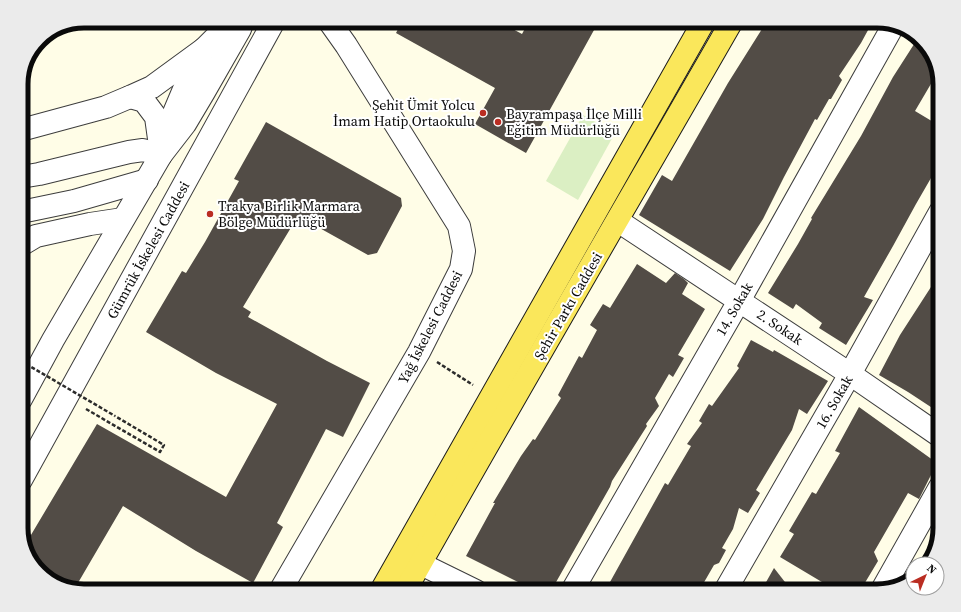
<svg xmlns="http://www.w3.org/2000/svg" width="961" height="612" viewBox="0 0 961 612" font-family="'Source Serif 4',serif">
<rect width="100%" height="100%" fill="#fffde7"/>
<!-- pitch -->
<polygon fill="#dbefc3" points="583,115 615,133 578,200 546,181"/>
<!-- building -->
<g fill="#524c46">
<polygon points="402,21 498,21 522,34 529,21 599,21 526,153 475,124 495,88 396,33"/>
<polygon points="767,21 873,21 861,43 839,76 842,80 831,99 829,99 817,120 815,119 784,177 763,219 730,271 639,215 662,175 672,181 728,83"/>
<polygon points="918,38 932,52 937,70 934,76 935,77 915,111 940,126 940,183 931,178 916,204 893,246 864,297 873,300 846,345 819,328 822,323 796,304 793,309 768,293 798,244 812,219 811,218 861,136 893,77"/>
<polygon points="266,122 401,198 402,206 377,253 368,255 298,216 243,307 251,312 248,317 327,361 370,383 343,437 326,429 277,523 283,527 253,583 196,551 123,506 75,588 49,581 29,560 25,545 97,424 226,497 277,404 216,373 146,332 182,271 186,273 205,242 239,181 234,179"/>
<polygon points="637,264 666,283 675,273 684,279 688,283 682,294 705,309 678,355 684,358 673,377 669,374 655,398 659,406 646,424 647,426 612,481 610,487 551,591 536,591 466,556 495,503 493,503 521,456 533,439 535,440 561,398 558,395 579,356 582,358 597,330 590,325 603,304 610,308"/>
<polygon points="940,273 940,413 908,392 879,375 900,335"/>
<polygon points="751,340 773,352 774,350 828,381 807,414 799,409 792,430 756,490 760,493 748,513 739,508 733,529 722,548 726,550 719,563 714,565 699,591 605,591 665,483 668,485 691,446 687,444 702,423 699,421 709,404 712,406 739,368 737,366"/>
<polygon points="859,407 937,463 919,499 908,493 874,552 878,561 860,591 837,591 780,557 794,534 789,531 812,492 816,494 840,453 835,451"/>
<polygon points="774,568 792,591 761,591"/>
</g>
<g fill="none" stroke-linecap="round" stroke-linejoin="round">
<defs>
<g id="minor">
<polyline points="130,97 144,101 156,117 160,146"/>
<polyline points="21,130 106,107 132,96 152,87 204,49"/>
<polyline points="165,138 171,120 190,75 204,49 232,21"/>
<polyline points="21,177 39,174 129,152 143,150 161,155"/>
<polyline points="21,212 74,201 147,180"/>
<polyline points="618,221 850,374 940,436"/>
<polyline points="21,245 36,236 90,224 123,219"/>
<polyline points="21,399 53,340 161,155 185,124 204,92 240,29 243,21"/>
<polyline points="21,480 274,21"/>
<polyline points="421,564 476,591"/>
<polyline points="882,590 940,487"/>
<polyline points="280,591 419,352 461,269 464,251 459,226 346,45 329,21"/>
<polyline points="572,591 739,301 893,26"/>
<polyline points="725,591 850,374 940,212"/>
</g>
<g id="major">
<polyline points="381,591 704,21"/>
<path d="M405 591C512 400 623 211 732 21"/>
</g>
</defs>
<!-- minor casing -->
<use href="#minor" stroke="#3d3d3d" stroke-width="24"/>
<!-- major casing -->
<use href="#major" stroke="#1b1b1b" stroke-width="24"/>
<!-- path -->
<g stroke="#2c2c2c" stroke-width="2.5" stroke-dasharray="4 2" stroke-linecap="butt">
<polyline points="437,362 473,385"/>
<polyline points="86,409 160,452 164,445 115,416"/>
</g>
<!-- minor -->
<use href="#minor" stroke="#fff" stroke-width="22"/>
<!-- major -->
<use href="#major" stroke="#fae75b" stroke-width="22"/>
<!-- path-bridge -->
<polyline stroke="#2c2c2c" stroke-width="2.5" stroke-dasharray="4 2" stroke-linecap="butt" points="21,361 115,416"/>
</g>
<!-- markers -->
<g fill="#ba2d22" stroke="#fff" stroke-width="1.5">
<circle cx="483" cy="113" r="4"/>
<circle cx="498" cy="122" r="4"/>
<circle cx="210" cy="214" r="4"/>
</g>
<g text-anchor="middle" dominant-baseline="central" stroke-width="4" stroke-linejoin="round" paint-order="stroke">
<!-- poi labels -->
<g font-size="14" fill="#0a0a0a" stroke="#fff" text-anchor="start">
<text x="475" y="105" text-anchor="end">Şehit Ümit Yolcu<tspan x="475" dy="16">İmam Hatip Ortaokulu</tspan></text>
<text x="506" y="114">Bayrampaşa İlçe Milli<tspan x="506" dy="16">Eğitim Müdürlüğü</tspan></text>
<text x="218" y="206">Trakya Birlik Marmara<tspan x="218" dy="16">Bölge Müdürlüğü</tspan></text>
</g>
<!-- street labels -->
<g font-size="14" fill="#0a0a0a" stroke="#fff">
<text transform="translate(148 250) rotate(-61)">Gümrük İskelesi Caddesi</text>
<text transform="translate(568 306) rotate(-60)">Şehir Parkı Caddesi</text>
<text transform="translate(734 309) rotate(-60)">14. Sokak</text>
<text transform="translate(430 327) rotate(-63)">Yağ İskelesi Caddesi</text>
<text transform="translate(780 327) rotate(34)">2. Sokak</text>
<text transform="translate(834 402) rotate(-60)">16. Sokak</text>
</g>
</g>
<!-- crop -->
<path d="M0 0H961V612H0ZM84 28H877A56 56 0 0 1 933 84V528A56 56 0 0 1 877 584H84A56 56 0 0 1 28 528V84A56 56 0 0 1 84 28Z" fill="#ebebeb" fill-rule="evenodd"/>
<path fill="none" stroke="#0a0a0a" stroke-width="5" d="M84 28H877A56 56 0 0 1 933 84V528A56 56 0 0 1 877 584H84A56 56 0 0 1 28 528V84A56 56 0 0 1 84 28Z"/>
<!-- north arrow -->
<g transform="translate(925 576) rotate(43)"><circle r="19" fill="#ffffff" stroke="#9d9d9d"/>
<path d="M0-3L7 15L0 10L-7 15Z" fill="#ba2d22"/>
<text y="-6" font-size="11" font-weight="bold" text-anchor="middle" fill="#0a0a0a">N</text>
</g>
</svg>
